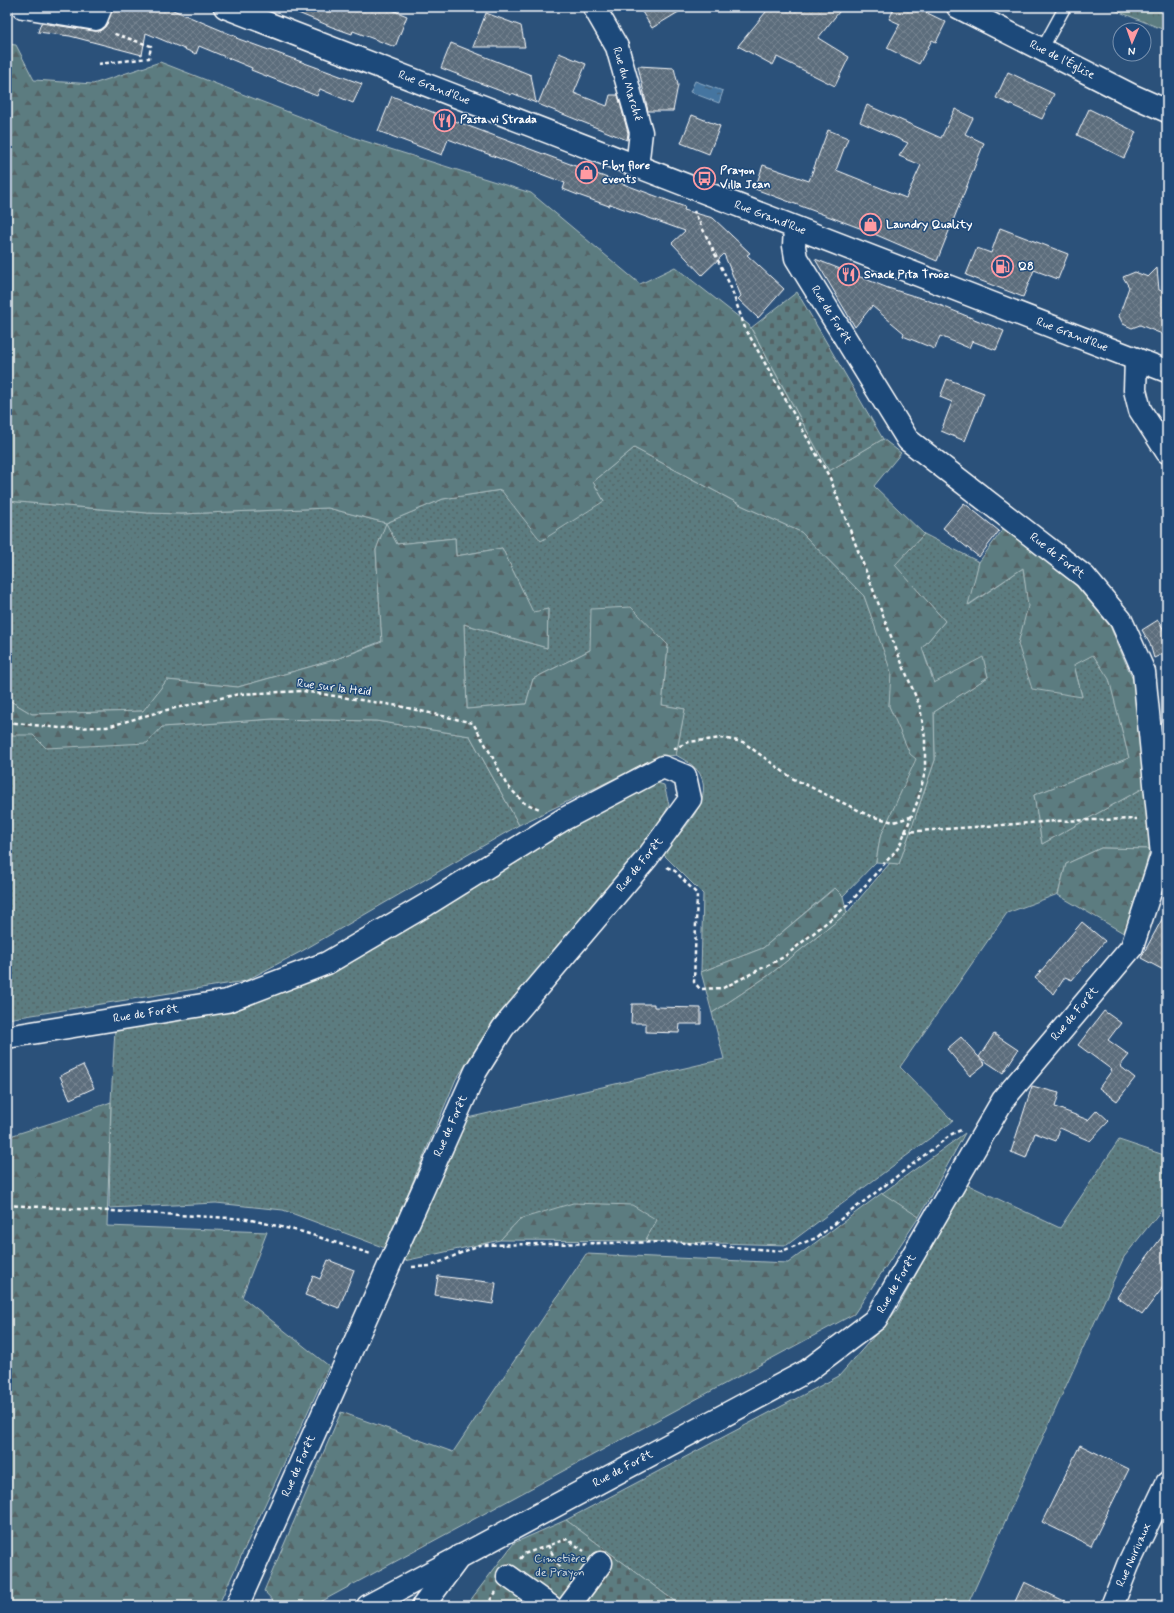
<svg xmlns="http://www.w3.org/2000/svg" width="1174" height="1613" viewBox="0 0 1174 1613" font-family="Mynerve,sans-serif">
<defs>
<pattern id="grass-dots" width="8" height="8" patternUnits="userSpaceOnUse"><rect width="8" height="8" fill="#5b7c80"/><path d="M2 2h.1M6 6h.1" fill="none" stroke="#546466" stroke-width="1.8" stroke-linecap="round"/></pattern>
<pattern id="forest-firs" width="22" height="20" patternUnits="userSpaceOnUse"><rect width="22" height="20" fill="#5b7c80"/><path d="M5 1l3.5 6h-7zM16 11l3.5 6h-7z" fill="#546466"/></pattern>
<pattern id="cemetery-stones" width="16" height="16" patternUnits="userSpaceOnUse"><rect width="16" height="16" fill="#5b7c80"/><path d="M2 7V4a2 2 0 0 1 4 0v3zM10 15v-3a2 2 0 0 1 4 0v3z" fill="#546466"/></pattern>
<pattern id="park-crowns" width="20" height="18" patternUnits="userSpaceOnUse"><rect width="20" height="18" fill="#5b7c80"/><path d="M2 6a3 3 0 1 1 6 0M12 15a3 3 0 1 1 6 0" fill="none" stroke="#546466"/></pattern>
<pattern id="water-ripples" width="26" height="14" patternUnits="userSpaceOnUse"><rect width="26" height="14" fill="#4475a0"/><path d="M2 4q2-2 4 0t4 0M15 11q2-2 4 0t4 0" fill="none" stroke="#485e72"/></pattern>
<pattern id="building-cross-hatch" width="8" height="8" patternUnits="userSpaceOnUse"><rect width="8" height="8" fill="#5b6d7c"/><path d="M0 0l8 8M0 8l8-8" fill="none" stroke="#748390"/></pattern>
</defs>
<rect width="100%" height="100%" fill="#2b517a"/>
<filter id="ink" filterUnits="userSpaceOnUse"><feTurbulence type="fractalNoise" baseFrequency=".025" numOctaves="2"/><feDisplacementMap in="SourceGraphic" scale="8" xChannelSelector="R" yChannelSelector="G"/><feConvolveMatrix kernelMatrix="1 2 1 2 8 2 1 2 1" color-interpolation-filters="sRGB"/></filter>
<g filter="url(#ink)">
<!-- grass -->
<g fill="url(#grass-dots)" stroke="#adbec0">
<path d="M634 448 743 506 801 532 864 596 892 673 889 706 917 759 880 838 876 862 843 896 834 888 763 948 701 972 703 894 663 854C678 833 715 803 700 774 695 765 684 760 676 755L685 709 662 705 668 645 590 650 533 679 526 704 467 709 464 624 547 648 548 609 533 613 502 548 456 556 455 538 397 544 386 524 376 550 382 641 334 660 238 687 167 680 144 711 32 714 7 699V501L148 513 181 514 328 508 386 523 443 499 501 490 604 501 593 482Z"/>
<polygon points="924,534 979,562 969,605 1023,568 1029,606 1018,644 1082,696 1074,665 1093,654 1109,678 1129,758 1034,795 1042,844 1147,786 1150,849 1101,848 1066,864 1058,894 1007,913 900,1067 953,1121 787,1245 645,1241 656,1220 520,1219 500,1240 404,1261 463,1119 724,1059 712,1013 769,975 847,913 890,863 899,864 935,760 934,712 988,677 983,658 935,683 922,648 945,621 894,565"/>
<polygon points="273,719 376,721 470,736 519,825 302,951 245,981 7,1019 7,735 162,727"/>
<polygon points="648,780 664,785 669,805 652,838 502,1013 456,1079 385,1248 283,1210 216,1203 109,1208 111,1102 115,1029 218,1014 319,974"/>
<polygon points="965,1133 919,1217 881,1194"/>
<polygon points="1119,1140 1167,1156 1167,1203 1124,1257 967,1606 681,1606 566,1520 839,1376 897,1310 964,1183 1060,1228"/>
</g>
<!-- forest -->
<g fill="url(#forest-firs)" stroke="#adbec0">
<path d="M7 44 16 45 34 80 93 84 160 62 355 138 531 193 640 284 675 267 749 325 829 471 883 439 901 453 874 486 924 534 895 565 945 621 922 648 934 683 983 657 988 677 934 712 935 760 899 864 876 862 880 838 916 759 910 754 889 706 891 672 864 596 801 532 743 506 634 448 593 482 604 501 541 541 501 490 443 499 386 523 397 544 455 538 456 556 502 548 533 612 548 609 547 648 464 624 467 709 526 704 533 679 590 650 591 609 631 607 668 645 662 705 685 709 676 755C657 757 642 763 626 773L519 825 470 736 376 721 273 719 162 727 147 743 46 748 33 735H7V699L32 714 143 711 167 680 238 687 334 660 382 642 376 550 386 523 328 508 181 514 148 513 7 501Z"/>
<polygon points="1006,525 1074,583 1110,626 1133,680 1147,786 1042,844 1034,795 1129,758 1109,679 1093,655 1074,665 1082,697 1032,689 1018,644 1028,606 1023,568 968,605 979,562"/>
<polygon points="1101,848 1150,849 1127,935 1058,895 1066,864"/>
<polygon points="835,888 843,896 847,913 769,975 712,1013 701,972 763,948"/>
<polygon points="111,1102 107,1226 267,1232 242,1297 329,1366 218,1606 7,1606 7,1137 70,1117"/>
<polygon points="882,1193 919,1217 854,1314 313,1606 278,1606 264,1591 341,1412 453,1452 586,1254 788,1263"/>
<polygon points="573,1203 632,1205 657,1220 645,1241 500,1240 520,1219"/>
</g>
<!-- cemetery -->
<g fill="url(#cemetery-stones)" stroke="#adbec0">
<polygon points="797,292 883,439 829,471 751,328"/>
<polygon points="566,1520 681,1606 466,1606 514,1543"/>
</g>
<!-- park -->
<polygon fill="url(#park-crowns)" stroke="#adbec0" points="1107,7 1167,7 1167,31"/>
<!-- water -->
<polygon fill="url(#water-ripples)" stroke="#8facc6" points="695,81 723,91 719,103 690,92"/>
<!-- building -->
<g fill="url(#building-cross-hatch)" stroke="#fff">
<polygon points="113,7 166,7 237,37 236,38 362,84 353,103 320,89 317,96 251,70 252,68 199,46 196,54 146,33 142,55 70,36 38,32 41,23 94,31 100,31 107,24"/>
<polygon points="286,7 385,7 407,16 395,47 353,31 352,34 332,27 286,8"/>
<polygon points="639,7 687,7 652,28"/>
<polygon points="770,7 843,7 818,38 849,57 835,86 777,57 773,65 738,46"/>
<polygon points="895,7 915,7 946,22 936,42 932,40 919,64 887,48 900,24 889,19"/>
<polygon points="486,13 521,26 525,47 473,47"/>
<polygon points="451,43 531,75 536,103 512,93 511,95 441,68"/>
<polygon points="559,53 586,64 574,93 607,106 610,95 618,95 628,133 627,140 538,104"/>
<polygon points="638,66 674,68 678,85 673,111 648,111"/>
<polygon points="1008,72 1054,94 1042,119 996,98"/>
<polygon points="392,96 455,121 685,207 684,210 713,218 750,253 747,255 784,289 758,318 738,299 741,296 724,254 702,275 672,243 685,231 610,204 609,206 578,195 563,189 565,183 448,139 442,155 378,131"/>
<polygon points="867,105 941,138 955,109 973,118 965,134 984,143 937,261 865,230 755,189 763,165 809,181 828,130 848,138 836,170 906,198 921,165 899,156 908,143 860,122"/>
<polygon points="1089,109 1136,132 1124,158 1077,135"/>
<polygon points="692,115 720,126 709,154 681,143"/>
<polygon points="1000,228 1068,254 1058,279 1034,270 1023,297 966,275 977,248 991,253"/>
<polygon points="815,259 888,288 927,300 1004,331 996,350 972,341 969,348 940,336 935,349 903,336 904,333 872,306 855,327"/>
<polygon points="1157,268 1159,290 1167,293 1167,336 1140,325 1132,328 1123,324 1119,316 1129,287 1123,277 1135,272 1148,277"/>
<polygon points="947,379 984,393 965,441 941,431 952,402 940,397"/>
<polygon points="964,503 999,531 979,557 943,528"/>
<polygon points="1158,620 1167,635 1167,652 1154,658 1150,644 1142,630"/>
<polygon points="1167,910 1167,972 1141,958"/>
<polygon points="1082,922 1105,941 1072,980 1065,977 1054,994 1035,978"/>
<polygon points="632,1004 654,1004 654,1007 701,1008 701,1024 680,1024 679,1033 646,1032 646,1023 631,1023"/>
<polygon points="1104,1011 1121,1023 1108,1040 1129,1055 1120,1066 1135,1078 1117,1101 1099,1088 1112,1070 1078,1045"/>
<polygon points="994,1034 1018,1050 1003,1073 979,1057"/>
<polygon points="961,1037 985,1064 970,1076 947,1049"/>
<polygon points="83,1065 94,1088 70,1099 60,1076"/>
<polygon points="1032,1086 1059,1093 1055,1107 1088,1120 1097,1110 1109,1121 1090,1141 1060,1128 1056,1141 1035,1133 1026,1158 1011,1152"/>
<polygon points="1167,1230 1167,1282 1142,1315 1117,1297"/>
<polygon points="328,1260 354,1270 339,1308 305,1295 313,1276 320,1279"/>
<polygon points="438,1276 496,1283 493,1304 435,1295"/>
<polygon points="1080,1445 1129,1469 1091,1546 1042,1522"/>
<polygon points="1024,1582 1075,1606 1013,1606"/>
</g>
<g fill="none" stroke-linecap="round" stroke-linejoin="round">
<defs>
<polyline id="lane" points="1042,49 1065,7"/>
<g id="street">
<polyline points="23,7 96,19 101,7"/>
<polyline points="594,7 617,47 641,132 637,167"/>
<polyline points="958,7 1131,95 1167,111"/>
<polyline points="1136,359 1135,390 1140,410 1167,452"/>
<polyline points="508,1576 550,1606"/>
<polyline points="423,1606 460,1556"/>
<polyline points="569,1606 601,1563"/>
</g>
<g id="secondary">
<polyline points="7,1037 227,1001 327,963 426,905 564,819 663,767 685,776 690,799 647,858 503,1028 476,1071 237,1606"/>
<polyline points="368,1606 807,1371 876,1319 1003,1100 1132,947 1162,855 1144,672 1121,620 1085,577 908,440 796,258 794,246 795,228"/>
<polyline points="1112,1606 1128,1565 1167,1483"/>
</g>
<polyline id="primary" points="225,7 1167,371"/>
</defs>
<!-- lane casing -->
<use href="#lane" stroke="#fff" stroke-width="14"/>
<!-- street casing -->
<use href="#street" stroke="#fff" stroke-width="25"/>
<!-- secondary casing -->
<use href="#secondary" stroke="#fff" stroke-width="25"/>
<!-- primary casing -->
<use href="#primary" stroke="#fff" stroke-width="25"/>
<!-- path -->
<g stroke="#fff" stroke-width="2.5" stroke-dasharray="4 3" stroke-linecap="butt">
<polyline points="98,64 149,58 151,46 112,33"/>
<polyline points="7,722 60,728 107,727 162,711 239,694 303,691 399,706 473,723 492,756 506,784 524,803 540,809"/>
<polyline points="673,749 689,742 722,738 743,742 792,778 870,816 894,822 910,817"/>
<polyline points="904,832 1056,821 1137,819"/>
<polyline points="667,867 675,871 697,894 694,982 700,989 723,988 784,957 848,905 899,847 918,800 925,772 925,738 920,707 894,644 830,478 745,328 730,285 694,211"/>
<polyline points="7,1205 247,1219 303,1232 371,1254"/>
<polyline points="412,1267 431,1266 479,1245 673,1242 782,1251 816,1238 952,1134 961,1130"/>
<polyline points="548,1545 564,1577"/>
<polyline points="520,1559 524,1554 567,1539 584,1551"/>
<polyline points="486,1606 496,1592"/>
</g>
<!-- lane -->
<use href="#lane" stroke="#1f4a7a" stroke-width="11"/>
<!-- street -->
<use href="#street" stroke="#1f4a7a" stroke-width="22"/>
<!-- secondary -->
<use href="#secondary" stroke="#1f4a7a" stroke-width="22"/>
<!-- primary -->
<use href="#primary" stroke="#1f4a7a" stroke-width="22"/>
</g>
</g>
<!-- icons -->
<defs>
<symbol id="restaurant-ring" viewBox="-11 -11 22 22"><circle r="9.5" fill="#1f4a7a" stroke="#ff9aa2" stroke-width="1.5"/><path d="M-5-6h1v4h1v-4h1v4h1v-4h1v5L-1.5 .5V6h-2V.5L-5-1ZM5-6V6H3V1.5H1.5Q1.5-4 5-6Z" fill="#ff9aa2"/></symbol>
<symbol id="shop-ring" viewBox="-11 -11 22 22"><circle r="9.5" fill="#1f4a7a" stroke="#ff9aa2" stroke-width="1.5"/><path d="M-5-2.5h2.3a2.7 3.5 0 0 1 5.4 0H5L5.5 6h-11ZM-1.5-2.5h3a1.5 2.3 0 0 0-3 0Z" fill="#ff9aa2"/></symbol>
<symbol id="bus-ring" viewBox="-11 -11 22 22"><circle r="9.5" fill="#1f4a7a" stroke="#ff9aa2" stroke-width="1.5"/><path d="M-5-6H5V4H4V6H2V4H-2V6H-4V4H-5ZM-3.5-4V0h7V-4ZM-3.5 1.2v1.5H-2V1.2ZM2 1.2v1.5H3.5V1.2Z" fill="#ff9aa2"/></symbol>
<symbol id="fuel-ring" viewBox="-11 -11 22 22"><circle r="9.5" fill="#1f4a7a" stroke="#ff9aa2" stroke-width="1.5"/><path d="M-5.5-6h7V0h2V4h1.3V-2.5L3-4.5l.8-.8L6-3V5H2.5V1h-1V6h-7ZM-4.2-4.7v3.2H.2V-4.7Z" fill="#ff9aa2"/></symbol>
</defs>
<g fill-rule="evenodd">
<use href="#restaurant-ring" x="432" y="108" width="25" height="25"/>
<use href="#shop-ring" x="574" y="160" width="25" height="25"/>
<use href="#bus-ring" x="692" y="166" width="25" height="25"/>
<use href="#shop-ring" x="858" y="212" width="25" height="25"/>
<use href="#fuel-ring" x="990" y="254" width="25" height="25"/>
<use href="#restaurant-ring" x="836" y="262" width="25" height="25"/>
</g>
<g text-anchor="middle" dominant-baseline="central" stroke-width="3" stroke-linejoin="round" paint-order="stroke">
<!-- street labels -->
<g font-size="12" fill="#fff" stroke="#1f4a7a">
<text transform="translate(1062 60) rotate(27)">Rue de l'Église</text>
<text transform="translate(627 84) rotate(73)">Rue du Marché</text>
<text transform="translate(434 88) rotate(21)">Rue Grand'Rue</text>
<text transform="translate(770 218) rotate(21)">Rue Grand'Rue</text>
<text transform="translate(831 315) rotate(58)">Rue de Forêt</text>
<text transform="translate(1072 335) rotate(21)">Rue Grand'Rue</text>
<text transform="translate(1057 556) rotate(38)">Rue de Forêt</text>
<text transform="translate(334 688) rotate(7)">Rue sur la Heid</text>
<text transform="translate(640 865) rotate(-51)">Rue de Forêt</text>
<text transform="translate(146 1014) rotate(-9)">Rue de Forêt</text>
<text transform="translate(1075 1014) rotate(-50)">Rue de Forêt</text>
<text transform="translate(451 1126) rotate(-66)">Rue de Forêt</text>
<text transform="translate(897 1284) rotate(-60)">Rue de Forêt</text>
<text transform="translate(299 1466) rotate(-66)">Rue de Forêt</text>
<text transform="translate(623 1469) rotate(-28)">Rue de Forêt</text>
<text transform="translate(1134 1555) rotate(-66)">Rue Noirivaux</text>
</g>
<!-- poi labels -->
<g font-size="12" font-weight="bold" fill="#fff" stroke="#1f4a7a" text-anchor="start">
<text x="460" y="120">Pasta vi Strada</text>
<text x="602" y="166">F by flore<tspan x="602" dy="14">events</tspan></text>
<text x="720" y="171">Prayon<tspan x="720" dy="14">Villa Jean</tspan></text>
<text x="886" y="225">Laundry Quality</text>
<text x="1018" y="267">Q8</text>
<text x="864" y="275">Snack Pita Trooz</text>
</g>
<!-- park labels -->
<g font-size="12" fill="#d6dedf" stroke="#1f4a7a">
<text x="560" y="1559">Cimetière<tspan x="560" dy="14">de Prayon</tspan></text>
</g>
</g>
<!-- margin -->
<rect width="1174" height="1613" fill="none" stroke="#1f4a7a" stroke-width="24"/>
<rect x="12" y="12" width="1150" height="1589" fill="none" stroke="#fff" stroke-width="1.5" filter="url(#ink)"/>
<!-- north arrow -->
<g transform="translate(1132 42) rotate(182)"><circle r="19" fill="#1f4a7a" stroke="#7992af"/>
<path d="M0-3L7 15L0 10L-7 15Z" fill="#ff9aa2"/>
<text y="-6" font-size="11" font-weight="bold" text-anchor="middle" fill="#ffffff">N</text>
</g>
</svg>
